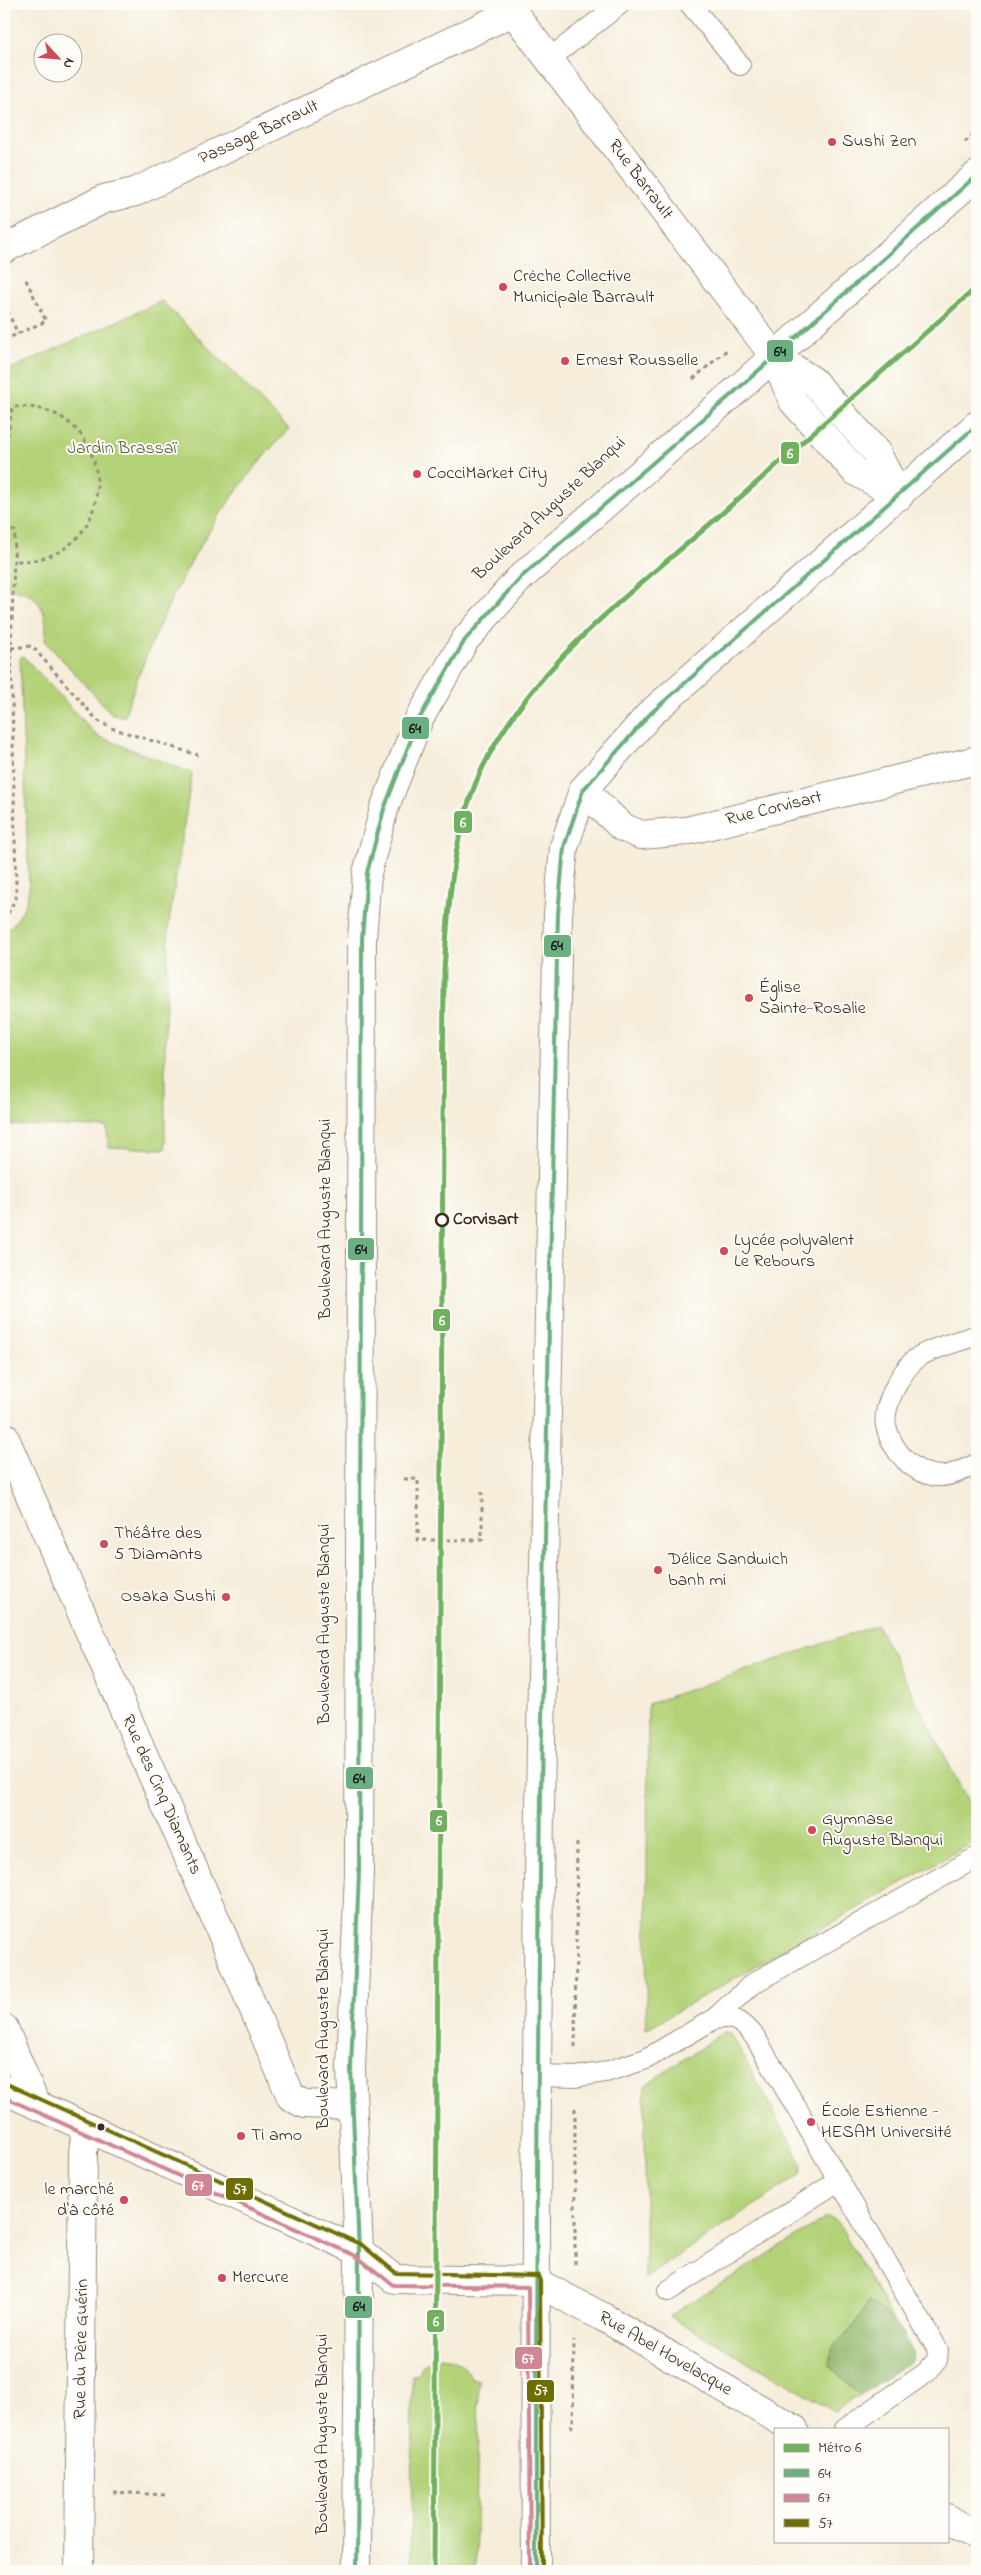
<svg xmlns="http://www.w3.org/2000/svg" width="981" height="2575" viewBox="0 0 981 2575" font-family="'Indie Flower',sans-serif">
<rect width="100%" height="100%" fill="#fdfcf7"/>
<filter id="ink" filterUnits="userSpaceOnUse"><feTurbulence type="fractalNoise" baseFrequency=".02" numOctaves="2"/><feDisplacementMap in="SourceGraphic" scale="10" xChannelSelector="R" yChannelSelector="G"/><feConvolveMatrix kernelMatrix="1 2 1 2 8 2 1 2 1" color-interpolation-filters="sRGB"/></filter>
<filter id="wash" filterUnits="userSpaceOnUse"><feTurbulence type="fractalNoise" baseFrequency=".0096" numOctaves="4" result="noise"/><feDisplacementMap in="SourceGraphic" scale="20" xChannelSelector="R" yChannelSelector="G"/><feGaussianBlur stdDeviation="1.12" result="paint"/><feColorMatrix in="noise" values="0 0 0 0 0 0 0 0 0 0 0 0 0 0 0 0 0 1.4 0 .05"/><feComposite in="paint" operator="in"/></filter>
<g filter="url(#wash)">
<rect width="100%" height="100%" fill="#f6edda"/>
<!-- green -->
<g fill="#b4d379" stroke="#787e4c">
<path d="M162 301 289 429C210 510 159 611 124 717L112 714 45 641C50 612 37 586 4 590V372Z"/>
<path d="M23 656 97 736 192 773 169 922 165 1027V1149L108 1147 107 1127 4 1125V933C19 920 26 908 29 888L20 658Z"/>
<polygon points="877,1625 977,1819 977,1840 646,2029 648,1704"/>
<polygon points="723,2033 731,2034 802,2164 800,2175 645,2278 645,2085"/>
<polygon points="828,2217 836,2220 893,2319 869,2301 852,2330 831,2348 829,2366 860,2395 834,2411 669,2316"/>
<path d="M437 2357C454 2357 465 2363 471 2379L479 2380 475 2571H411L412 2375H417L422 2366Z"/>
</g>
<!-- forest -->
<polygon fill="#8fb569" stroke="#657044" points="869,2301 893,2319 914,2354 912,2361 860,2395 829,2365 831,2348 852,2330"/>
</g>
<g filter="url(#ink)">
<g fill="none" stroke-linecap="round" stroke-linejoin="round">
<defs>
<g id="lane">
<polyline points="690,4 740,65"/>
<polyline points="549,59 620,4"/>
<path d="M977 1335C961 1341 934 1347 920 1356 903 1367 882 1405 886 1426 892 1451 914 1476 941 1476 952 1476 967 1468 977 1464"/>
<path d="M714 2019C734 2015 743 2022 755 2037L938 2350 937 2360 927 2372 845 2429"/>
<polyline points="537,2076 575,2077 606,2072 646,2059 714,2019 752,1984 977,1857"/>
<polyline points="668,2291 838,2181"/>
</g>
<g id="street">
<polyline points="507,4 774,356 793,401 855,471 899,496"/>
<polyline points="4,249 104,199 135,192 513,12"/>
<polyline points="774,356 813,381 876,452 899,496"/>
<polyline points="583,790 622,827 641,835 686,831 977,760"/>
<polyline points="4,1436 215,1918 291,2097 304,2104 352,2106"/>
<polyline points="4,2028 36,2105"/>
<polyline points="4,2090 359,2251 394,2279 534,2281 603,2317 794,2429"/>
<polyline points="947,2518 977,2536"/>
<polyline points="79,2571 83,2152 86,2128"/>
</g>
<g id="primary">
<polyline points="357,2571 359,2251 351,2068 359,1872 362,939 367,873 384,809 419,719 465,640 520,578 739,388 977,175"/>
<path d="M536 2571C533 2019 545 1467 558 914L564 847 583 790 650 714 977 425"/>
</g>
</defs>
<!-- lane casing -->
<use href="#lane" stroke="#988c7c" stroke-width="22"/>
<!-- street casing -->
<use href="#street" stroke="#988c7c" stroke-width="30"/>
<!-- primary casing -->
<use href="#primary" stroke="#988c7c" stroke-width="30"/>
<!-- path -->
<g stroke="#988c7c" stroke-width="3" stroke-dasharray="4 4" stroke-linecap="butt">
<polyline points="965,142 977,131"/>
<polyline points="4,304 18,334"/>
<polyline points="4,340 46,321 24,276"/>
<polyline points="693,379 728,349"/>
<path d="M4 441H7L12 407C122 398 128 565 14 561"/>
<polyline points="4,529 15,531 11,648 16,885 16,898 4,921"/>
<polyline points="11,648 32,646 97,720 111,728 198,755"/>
<polyline points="404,1479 418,1479 418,1540 482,1540 482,1492"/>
<polyline points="575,2047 577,1840"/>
<polyline points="575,2264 575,2108"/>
<polyline points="570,2428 573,2425 574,2340"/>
<polyline points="113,2492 166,2495"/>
</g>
<!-- lane -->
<use href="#lane" stroke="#fff" stroke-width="20"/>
<!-- street -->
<use href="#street" stroke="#fff" stroke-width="28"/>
<!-- primary -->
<use href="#primary" stroke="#fff" stroke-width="28"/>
<defs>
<g id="bus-1">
<polyline points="357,2571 359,2251 351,2068 359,1872 362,939 367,873 384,809 419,719 465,640 520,578 739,388 977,175"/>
<path d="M536 2571C535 2019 545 1466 558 914L564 847 583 790 650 714 977 425"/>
</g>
<polyline id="bus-2" points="4,2097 356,2256 393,2285 528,2287 530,2571"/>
<polyline id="bus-3" points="7,2084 362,2245 396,2273 538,2276 540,2281 542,2571"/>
</defs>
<!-- bus-1 casing -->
<use href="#bus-1" stroke="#fdfcf7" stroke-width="8"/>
<!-- bus-2 casing -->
<use href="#bus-2" stroke="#fdfcf7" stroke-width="8"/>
<!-- bus-3 casing -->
<use href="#bus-3" stroke="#fdfcf7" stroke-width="8"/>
<!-- bus-1 -->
<use href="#bus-1" stroke="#6caf83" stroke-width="4"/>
<!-- bus-2 -->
<use href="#bus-2" stroke="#d08795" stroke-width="4"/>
<!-- bus-3 -->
<use href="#bus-3" stroke="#6e6e00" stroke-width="4"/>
<defs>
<path id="metro-1" d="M434 2571 444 970C449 903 452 833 481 771 530 668 626 597 710 524 799 446 888 366 977 287"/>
</defs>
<!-- metro-1 casing -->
<use href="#metro-1" stroke="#fdfcf7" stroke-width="9"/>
<!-- metro-1 -->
<use href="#metro-1" stroke="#70b05e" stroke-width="5"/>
</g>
</g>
<!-- markers -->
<g fill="#d1495b" stroke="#fdfcf7" stroke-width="2">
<circle cx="832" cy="142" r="5"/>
<circle cx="503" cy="287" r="5"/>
<circle cx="565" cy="361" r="5"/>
<circle cx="417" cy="474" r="5"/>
<circle cx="749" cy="998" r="5"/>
<circle cx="724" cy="1251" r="5"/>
<circle cx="104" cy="1544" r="5"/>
<circle cx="658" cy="1570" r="5"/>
<circle cx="226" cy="1597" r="5"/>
<circle cx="812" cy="1830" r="5"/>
<circle cx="811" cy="2122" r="5"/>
<circle cx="241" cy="2136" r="5"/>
<circle cx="124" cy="2200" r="5"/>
<circle cx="222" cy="2278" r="5"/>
</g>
<circle fill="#fdfcf7" stroke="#3b2a1e" stroke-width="2.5" cx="442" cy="1220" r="6"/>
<circle fill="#3b2a1e" stroke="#fdfcf7" stroke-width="2" cx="101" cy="2127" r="4.5"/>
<g text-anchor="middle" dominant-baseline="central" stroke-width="4" stroke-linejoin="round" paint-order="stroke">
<!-- street labels -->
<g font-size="18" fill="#3b2a1e" stroke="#fdfcf7">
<text transform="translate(259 133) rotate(-25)">Passage Barrault</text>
<text transform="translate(640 180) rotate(53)">Rue Barrault</text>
<text transform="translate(550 509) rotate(-43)">Boulevard Auguste Blanqui</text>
<text transform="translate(774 809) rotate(-14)">Rue Corvisart</text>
<text transform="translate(326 1219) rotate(-90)">Boulevard Auguste Blanqui</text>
<text transform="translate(325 1624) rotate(-90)">Boulevard Auguste Blanqui</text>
<text transform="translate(161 1795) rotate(66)">Rue des Cinq Diamants</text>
<text transform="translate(324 2029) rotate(-90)">Boulevard Auguste Blanqui</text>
<text transform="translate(82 2349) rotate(-89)">Rue du Père Guérin</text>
<text transform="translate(665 2354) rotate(30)">Rue Abel Hovelacque</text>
<text transform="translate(323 2434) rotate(-90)">Boulevard Auguste Blanqui</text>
</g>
<!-- poi labels -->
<g font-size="18" fill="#3b2a1e" stroke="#fdfcf7" text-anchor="start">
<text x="842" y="142">Sushi Zen</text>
<text x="513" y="277">Crèche Collective<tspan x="513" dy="21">Municipale Barrault</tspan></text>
<text x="575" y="361">Ernest Rousselle</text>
<text x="427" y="474">CocciMarket City</text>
<text x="759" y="988">Église<tspan x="759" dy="21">Sainte-Rosalie</tspan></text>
<text x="734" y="1241">Lycée polyvalent<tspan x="734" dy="21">Le Rebours</tspan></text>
<text x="114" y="1534">Théâtre des<tspan x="114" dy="21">5 Diamants</tspan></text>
<text x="668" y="1560">Délice Sandwich<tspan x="668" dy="21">banh mi</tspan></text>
<text x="216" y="1597" text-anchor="end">Osaka Sushi</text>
<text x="822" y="1820">Gymnase<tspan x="822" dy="21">Auguste Blanqui</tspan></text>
<text x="821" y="2112">École Estienne -<tspan x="821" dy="21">HESAM Université</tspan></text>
<text x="251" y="2136">Ti amo</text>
<text x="114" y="2190" text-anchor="end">le marché<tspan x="114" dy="21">d'à côté</tspan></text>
<text x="232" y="2278">Mercure</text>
</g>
<!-- park labels -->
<g font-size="18" fill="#5f5d39" stroke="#fdfcf7">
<text x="122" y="449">Jardin Brassaï</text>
</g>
<!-- stop labels -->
<g font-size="18" font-weight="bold" fill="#3b2a1e" stroke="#fdfcf7" text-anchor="start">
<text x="453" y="1220">Corvisart</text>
</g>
</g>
<g stroke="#fdfcf7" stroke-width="2">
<rect x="766" y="339" width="28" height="24" rx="5" fill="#6caf83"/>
<rect x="780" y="441" width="20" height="24" rx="5" fill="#70b05e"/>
<rect x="401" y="716" width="29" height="24" rx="5" fill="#6caf83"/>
<rect x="453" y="810" width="20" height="24" rx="5" fill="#70b05e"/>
<rect x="543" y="934" width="29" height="24" rx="5" fill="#6caf83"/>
<rect x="347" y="1237" width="28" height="24" rx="5" fill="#6caf83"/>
<rect x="432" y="1308" width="19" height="24" rx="5" fill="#70b05e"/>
<rect x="345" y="1766" width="29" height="24" rx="5" fill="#6caf83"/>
<rect x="429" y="1809" width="19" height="24" rx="5" fill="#70b05e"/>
<rect x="184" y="2173" width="29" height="24" rx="5" fill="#d08795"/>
<rect x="225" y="2177" width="29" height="24" rx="5" fill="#6e6e00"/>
<rect x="344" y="2295" width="29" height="24" rx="5" fill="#6caf83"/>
<rect x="426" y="2309" width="19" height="24" rx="5" fill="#70b05e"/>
<rect x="514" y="2346" width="29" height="24" rx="5" fill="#d08795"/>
<rect x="526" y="2379" width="29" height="24" rx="5" fill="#6e6e00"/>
</g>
<g font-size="14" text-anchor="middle" font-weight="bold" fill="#fff">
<text x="790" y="458">6</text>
<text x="463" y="827">6</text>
<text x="442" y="1325">6</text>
<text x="439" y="1825">6</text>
<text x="198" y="2190">67</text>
<text x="240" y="2194">57</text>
<text x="436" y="2326">6</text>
<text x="528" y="2363">67</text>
<text x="541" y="2395">57</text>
</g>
<g font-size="14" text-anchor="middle" font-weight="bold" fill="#111">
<text x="780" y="356">64</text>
<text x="415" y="733">64</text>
<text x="557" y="950">64</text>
<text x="361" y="1254">64</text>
<text x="359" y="1783">64</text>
<text x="359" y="2311">64</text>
</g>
<!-- margin -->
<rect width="981" height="2575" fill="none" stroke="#fdfcf7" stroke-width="20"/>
<!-- legend -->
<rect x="774" y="2428" width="175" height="115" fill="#fdfcf7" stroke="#afa8a0"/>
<rect x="784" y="2444" width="25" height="8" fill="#70b05e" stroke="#afa8a0"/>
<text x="818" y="2452" font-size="15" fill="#3b2a1e">Métro 6</text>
<rect x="784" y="2469" width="25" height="8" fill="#6caf83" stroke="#afa8a0"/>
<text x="818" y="2478" font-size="15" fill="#3b2a1e">64</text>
<rect x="784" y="2494" width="25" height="8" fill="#d08795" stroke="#afa8a0"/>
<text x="818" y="2502" font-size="15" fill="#3b2a1e">67</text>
<rect x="784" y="2519" width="25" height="8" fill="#6e6e00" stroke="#afa8a0"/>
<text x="818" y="2528" font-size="15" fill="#3b2a1e">57</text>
<!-- north arrow -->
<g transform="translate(58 58) rotate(116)"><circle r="24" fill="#fdfcf7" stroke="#afa8a0"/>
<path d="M0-4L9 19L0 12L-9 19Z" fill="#d1495b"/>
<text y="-8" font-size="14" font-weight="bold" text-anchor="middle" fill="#3b2a1e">N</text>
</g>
</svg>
